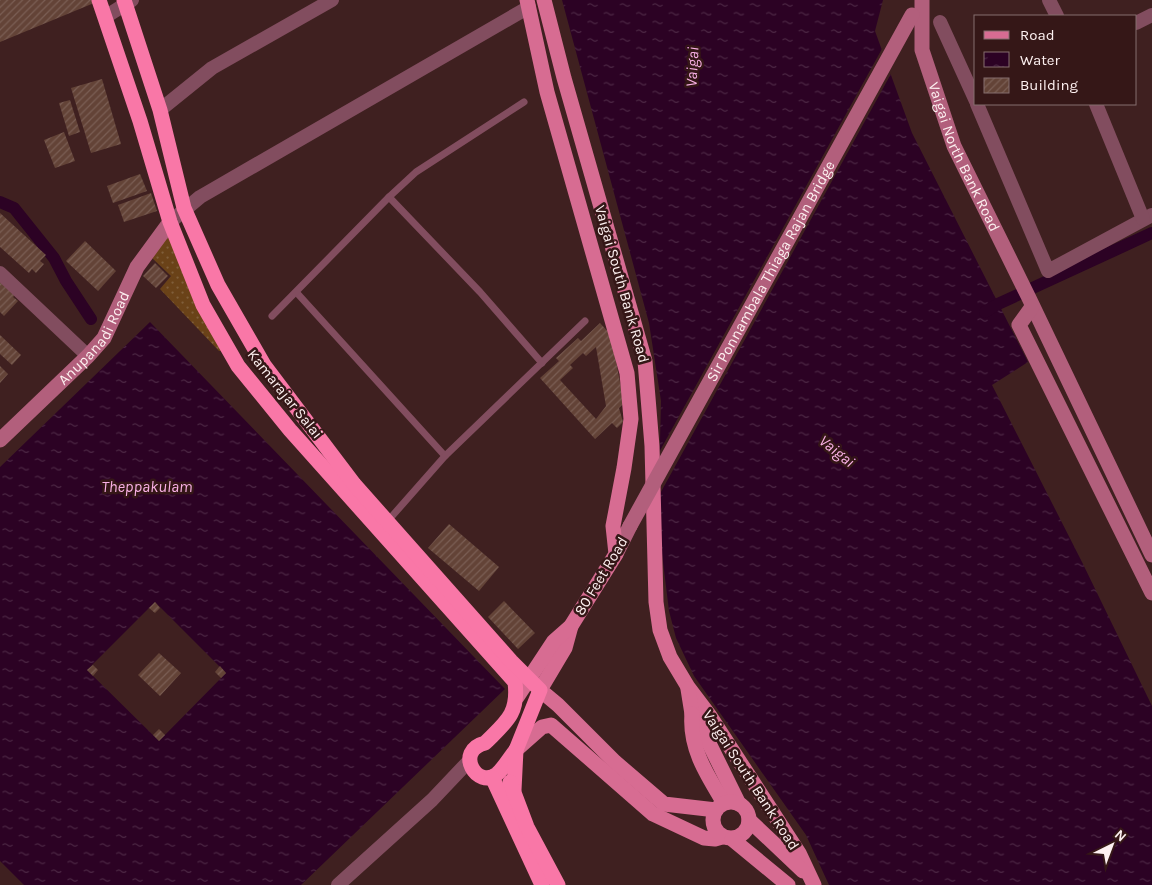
<svg xmlns="http://www.w3.org/2000/svg" width="1152" height="885" viewBox="0 0 1152 885" font-family="Karla,sans-serif">
<defs>
<pattern id="park-dots" width="8" height="8" patternUnits="userSpaceOnUse" patternTransform="scale(1.25)"><rect width="8" height="8" fill="#6a4218"/><path d="M2 2h.1M6 6h.1" fill="none" stroke="#805e3a" stroke-width="1.8" stroke-linecap="round"/></pattern>
<pattern id="water-ripples" width="26" height="14" patternUnits="userSpaceOnUse" patternTransform="scale(1.25)"><rect width="26" height="14" fill="#2c0224"/><path d="M2 4q2-2 4 0t4 0M15 11q2-2 4 0t4 0" fill="none" stroke="#4c2744"/></pattern>
<pattern id="building-hatch" width="6" height="6" patternUnits="userSpaceOnUse" patternTransform="scale(1.25)"><rect width="6" height="6" fill="#634337"/><path d="M-1 1l2-2M0 6l6-6M5 7l2-2" fill="none" stroke="#7a5e54"/></pattern>
</defs>
<rect width="100%" height="100%" fill="#3f2020"/>
<!-- park -->
<polygon fill="url(#park-dots)" points="166,233 222,351 219,351 160,289 171,276 151,257"/>
<!-- water -->
<g fill="url(#water-ripples)" fill-rule="evenodd">
<polygon points="562,0 883,0 875,31 912,133 1028,362 992,385 1082,562 1152,706 1152,885 829,885 806,835 694,676 676,638 669,611 658,521 661,401 649,323"/>
<path d="M150 322 505 689 301 885H24L0 861V467ZM155 602 226 673 159 741 87 670Z"/>
</g>
<!-- pier -->
<polygon fill="#3f2020" points="883,47 892,72 656,501 657,456"/>
<g fill="none" stroke-linecap="round" stroke-linejoin="round">
<!-- canal -->
<g stroke="#2c0224" stroke-width="12">
<polyline points="0,202 14,208 54,258 66,281 91,319"/>
<polyline points="985,312 998,304 1152,233"/>
</g>
</g>
<!-- building -->
<g fill="url(#building-hatch)" fill-rule="evenodd">
<polygon points="0,0 92,0 94,3 0,42"/>
<polygon points="102,79 121,144 91,153 71,88"/>
<polygon points="70,100 80,132 69,136 59,103"/>
<polygon points="64,132 75,161 55,168 44,140"/>
<polygon points="140,174 147,191 113,203 107,186"/>
<polygon points="151,193 157,211 124,222 118,205"/>
<polygon points="0,213 46,255 40,261 44,264 36,273 32,269 29,273 0,247"/>
<polygon points="85,241 116,271 98,291 66,261"/>
<polygon points="155,263 168,276 156,288 143,276"/>
<polygon points="0,279 16,294 13,297 18,301 4,316 0,312"/>
<path d="M600 323 611 335 624 403 619 408 623 422 617 428 612 423 595 439 540 378 559 361 556 358 578 338 581 341ZM596 347 606 406 596 419 560 380 573 368 570 365 583 353 586 356Z"/>
<polygon points="0,335 21,355 12,365 0,354"/>
<polygon points="0,366 8,374 0,383"/>
<polygon points="449,524 499,567 479,591 428,548"/>
<polygon points="504,601 535,633 518,649 488,617"/>
<polygon points="155,602 160,608 155,613 149,608"/>
<polygon points="159,653 181,673 160,696 138,675"/>
<polygon points="93,665 98,670 93,676 87,670"/>
<polygon points="220,666 226,673 221,678 215,672"/>
<polygon points="159,729 165,735 159,741 153,735"/>
</g>
<g fill="none" stroke-linecap="round" stroke-linejoin="round">
<!-- lane -->
<g stroke="#824d5f" stroke-width="7">
<polyline points="389,197 480,292 542,363"/>
<polyline points="297,293 445,456"/>
<polyline points="272,316 389,197 416,172 524,102"/>
<polyline points="386,523 445,456 585,321"/>
</g>
<!-- street -->
<g stroke="#824d5f" stroke-width="14">
<polyline points="1049,0 1057,16"/>
<polyline points="105,17 132,0"/>
<polyline points="940,22 976,101"/>
<polyline points="1136,23 1152,15"/>
<polyline points="977,104 1048,271 1152,215"/>
<polyline points="1096,104 1143,219"/>
<polyline points="160,110 212,68 332,0"/>
<polyline points="170,222 200,197 529,7"/>
<polyline points="0,273 88,356"/>
<polyline points="338,885 432,800 469,761"/>
</g>
<!-- secondary -->
<g stroke="#b25f7c" stroke-width="15">
<path id="s1" d="M922 0V50L954 146 1028 296 1152 555"/>
<polyline points="1032,307 1019,325 1152,593"/>
<path id="s2" d="M0 440 88 356 104 338 137 267 170 222"/>
<polyline points="616,554 630,526"/>
</g>
<!-- primary -->
<g stroke="#d76c92" stroke-width="15">
<polyline points="544,0 564,78 645,361 652,446 656,602 660,630 670,657 688,687 710,716 799,853 814,885"/>
<polyline points="571,626 565,648 540,690 558,705 615,762 664,804 716,810"/>
<polyline points="688,689 692,714 700,725 739,804"/>
<polyline points="517,697 554,641 571,626 616,554 613,526 624,468 631,419 627,373 547,92 527,0"/>
<path d="M692 714C689 748 707 775 724 803"/>
<polyline points="516,750 542,727 551,725 653,814 704,838 715,839 722,837"/>
<circle cx="731" cy="820" r="18"/>
<polyline points="749,820 803,871"/>
<polyline points="732,839 788,885"/>
</g>
<!-- highway -->
<g stroke="#f977a7" stroke-width="15">
<path d="M99 0 140 121 170 222 203 305 238 366 290 430 515 682C519 714 506 722 485 743 454 751 477 790 497 774 504 768 510 757 516 750"/>
<polyline points="124,0 160,110 184,208 218,285 264,365 354,484 511,661 540,690 516,750 514,790"/>
<polyline points="492,777 542,885"/>
<polyline points="510,782 527,827 558,885"/>
</g>
<!-- secondary-bridge -->
<path stroke="#b25f7c" stroke-width="15" id="s3" d="M630 526 912 15"/>
</g>
<g text-anchor="middle" dominant-baseline="central" stroke-width="5" stroke-linejoin="round" paint-order="stroke">
<!-- street labels -->
<g font-size="15" fill="#fdf0f0" stroke="#351717">
<text stroke="none"><textPath href="#s1" startOffset="165">Vaigai North Bank Road</textPath></text>
<text stroke="none"><textPath href="#s3" startOffset="291">Sir Ponnambala Thiaga Rajan Bridge</textPath></text>
<text transform="translate(622 284) rotate(74)">Vaigai South Bank Road</text>
<text stroke="none"><textPath href="#s2" startOffset="140">Anupanadi Road</textPath></text>
<text transform="translate(285 394) rotate(51)">Kamarajar Salai</text>
<text transform="translate(601 576) rotate(-59)">80 Feet Road</text>
<text transform="translate(751 780) rotate(57)">Vaigai South Bank Road</text>
</g>
<!-- water labels -->
<g font-size="16" font-style="italic" fill="#fab1e6" stroke="#351717">
<text transform="translate(692 67) rotate(-87)">Vaigai</text>
<text transform="translate(837 451) rotate(39)">Vaigai</text>
<text x="147" y="486">Theppakulam</text>
</g>
</g>
<!-- legend -->
<rect x="974" y="15" width="162" height="90" fill="#351717" stroke="#856e6e"/>
<rect x="984" y="31" width="25" height="8" fill="#d76c92" stroke="#856e6e"/>
<text x="1020" y="40" font-size="15" fill="#fdf0f0">Road</text>
<rect x="984" y="52" width="25" height="15" fill="url(#water-ripples)" stroke="#856e6e"/>
<text x="1020" y="65" font-size="15" fill="#fdf0f0">Water</text>
<rect x="984" y="78" width="25" height="15" fill="url(#building-hatch)" stroke="#856e6e"/>
<text x="1020" y="90" font-size="15" fill="#fdf0f0">Building</text>
<!-- north arrow -->
<g transform="translate(1112 845) rotate(42)" stroke="#351717" stroke-width="4" paint-order="stroke">
<path d="M0-4L9 19L0 12L-9 19Z" fill="#fdf0f0"/>
<text y="-8" font-size="14" font-weight="bold" text-anchor="middle" fill="#fdf0f0">N</text>
</g>
</svg>
